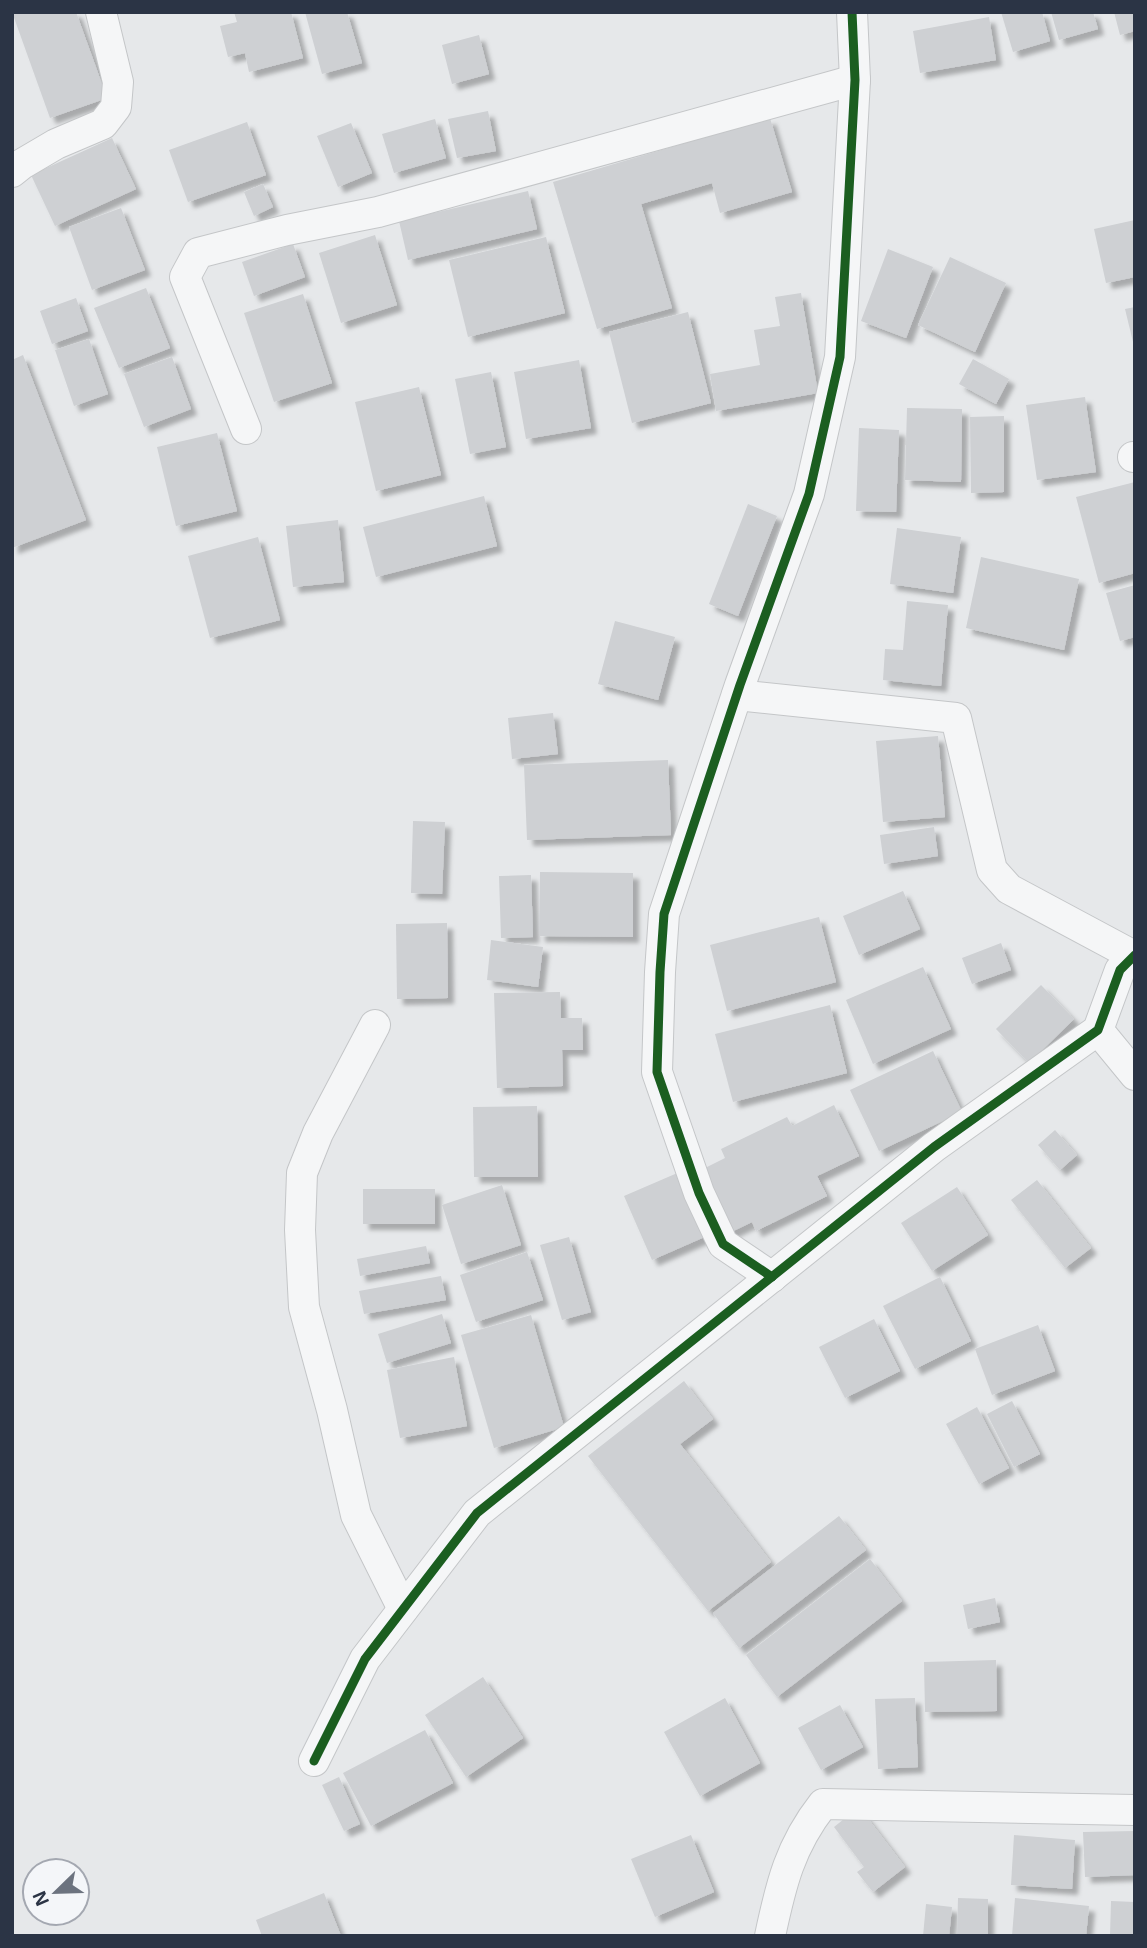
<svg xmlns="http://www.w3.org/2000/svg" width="1147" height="1948" viewBox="0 0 1147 1948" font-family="Arial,sans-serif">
<defs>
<filter id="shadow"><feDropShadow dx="6" dy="6" stdDeviation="2" flood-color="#0004"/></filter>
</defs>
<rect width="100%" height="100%" fill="#e6e8ea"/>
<!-- building -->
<g fill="#ced0d3" filter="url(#shadow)">
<polygon points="12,12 76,12 107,98 50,118"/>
<polygon points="234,12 291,12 303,58 249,72 245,53 228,57 220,26 237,22"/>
<polygon points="305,12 347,12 362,63 322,74"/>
<polygon points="1001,12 1042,12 1050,41 1013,52"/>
<polygon points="1051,12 1093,12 1098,29 1059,40"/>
<polygon points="1114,12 1135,12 1135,31 1120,35"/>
<polygon points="989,17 996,60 920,73 913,31"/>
<polygon points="479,35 489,74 452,84 442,45"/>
<polygon points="488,111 496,151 457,158 448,119"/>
<polygon points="770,118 792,192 720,213 712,183 641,204 672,308 597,329 553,182"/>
<polygon points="435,119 446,158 394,173 382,134"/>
<polygon points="247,122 266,175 188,202 169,150"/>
<polygon points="351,123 372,173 338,187 317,136"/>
<polygon points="112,138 136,189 55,226 31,175"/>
<polygon points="263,184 273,207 254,216 244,192"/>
<polygon points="528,191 537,229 408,260 399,221"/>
<polygon points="121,208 145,270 92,290 69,227"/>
<polygon points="1135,220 1135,277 1106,283 1094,229"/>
<polygon points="375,235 397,305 341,323 319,253"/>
<polygon points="546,237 565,313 468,337 449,260"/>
<polygon points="293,244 305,277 254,296 242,262"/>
<polygon points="888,249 933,267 906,338 861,321"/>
<polygon points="950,257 1006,283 975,352 918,325"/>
<polygon points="146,288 170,348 119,368 94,308"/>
<polygon points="801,293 818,393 716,411 710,374 760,365 754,330 780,326 775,297"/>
<polygon points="303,294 332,383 274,402 244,313"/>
<polygon points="76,298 88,331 52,344 40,311"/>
<polygon points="1135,307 1135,346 1134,346 1125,309"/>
<polygon points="688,312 711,403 632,423 609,332"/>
<polygon points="89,339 108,394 74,406 55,350"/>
<polygon points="23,355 86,520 12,548 12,360"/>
<polygon points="172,357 191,409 144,427 124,374"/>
<polygon points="973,359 1009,379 996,404 959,384"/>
<polygon points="579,360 591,428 526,439 514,372"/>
<polygon points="491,372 506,447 470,454 455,379"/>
<polygon points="419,387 441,475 376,491 355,402"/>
<polygon points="1085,397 1096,472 1037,480 1026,405"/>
<polygon points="907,408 962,409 961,482 905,480"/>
<polygon points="1004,416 1004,492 971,493 970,417"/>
<polygon points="859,428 899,430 896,512 856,511"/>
<polygon points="217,433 237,511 176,526 157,447"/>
<polygon points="1135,482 1135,573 1099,583 1076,497"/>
<polygon points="484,496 497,546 376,577 363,527"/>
<polygon points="748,504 777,516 738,616 709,604"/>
<polygon points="338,520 344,582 293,587 286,526"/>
<polygon points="897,528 961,537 953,593 890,584"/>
<polygon points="258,537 280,620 210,638 188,556"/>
<polygon points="981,557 1079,579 1064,650 966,628"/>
<polygon points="1135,585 1135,637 1120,641 1106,593"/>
<polygon points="907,601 948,605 941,686 883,680 885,649 903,650"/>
<polygon points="615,621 675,637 658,700 598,684"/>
<polygon points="553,713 558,754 512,759 508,718"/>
<polygon points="938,736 945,817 883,822 876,741"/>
<polygon points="668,760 671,835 527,840 524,765"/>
<polygon points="413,821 445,822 442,894 411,893"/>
<polygon points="934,827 938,856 884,864 880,835"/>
<polygon points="540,872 633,873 633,937 539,936"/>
<polygon points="531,875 533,937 501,938 499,876"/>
<polygon points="903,891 920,929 859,955 843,916"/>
<polygon points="819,917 836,982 727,1011 710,945"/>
<polygon points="447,923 448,998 397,999 396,924"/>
<polygon points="491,940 543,947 538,987 487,980"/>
<polygon points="1001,943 1011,970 972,984 962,958"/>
<polygon points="923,967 951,1029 873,1064 846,1000"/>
<polygon points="1041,985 1074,1019 1029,1063 996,1029"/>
<polygon points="560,992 561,1018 582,1018 583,1050 562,1050 563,1086 497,1088 494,993"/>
<polygon points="830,1005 847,1073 733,1102 715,1034"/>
<polygon points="933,1051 962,1112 879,1151 850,1090"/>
<polygon points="834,1105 859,1156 817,1176 827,1196 756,1231 752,1222 727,1234 697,1172 725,1158 721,1149 787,1117 792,1126"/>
<polygon points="537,1106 538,1177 474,1177 473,1107"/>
<polygon points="1055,1130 1077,1155 1060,1170 1038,1145"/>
<polygon points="682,1171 709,1235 652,1260 624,1196"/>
<polygon points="1037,1180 1091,1248 1065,1268 1011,1200"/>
<polygon points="502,1185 521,1245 461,1264 442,1205"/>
<polygon points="957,1187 988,1235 932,1271 901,1223"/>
<rect x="363" y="1189" width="72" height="35"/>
<polygon points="569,1237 591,1312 562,1320 540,1245"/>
<polygon points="426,1246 430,1263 360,1276 357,1259"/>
<polygon points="527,1252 543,1300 476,1322 460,1275"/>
<polygon points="441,1276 446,1300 364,1314 359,1291"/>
<polygon points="940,1277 971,1341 915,1369 883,1306"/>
<polygon points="442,1314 451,1343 387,1363 378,1334"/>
<polygon points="531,1315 564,1427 494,1448 461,1335"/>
<polygon points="874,1319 900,1371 845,1398 819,1347"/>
<polygon points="1038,1325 1055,1371 992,1395 975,1349"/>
<polygon points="454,1357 467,1426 400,1438 387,1370"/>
<polygon points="684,1381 713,1419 680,1444 771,1562 708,1611 588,1456"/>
<polygon points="1012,1401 1040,1454 1014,1467 987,1414"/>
<polygon points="977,1407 1009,1468 979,1484 946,1424"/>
<polygon points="839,1516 866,1550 739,1648 713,1613"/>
<polygon points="870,1559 902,1601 777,1697 746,1655"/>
<polygon points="995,1598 1000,1622 968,1629 963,1605"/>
<polygon points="996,1660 997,1711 925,1712 924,1662"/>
<polygon points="483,1677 523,1738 466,1777 425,1715"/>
<polygon points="725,1698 760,1763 700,1796 664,1732"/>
<polygon points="915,1698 918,1767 878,1769 875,1699"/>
<polygon points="840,1705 863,1747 821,1770 798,1728"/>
<polygon points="425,1730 453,1783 371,1826 343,1773"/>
<polygon points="339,1777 360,1824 344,1831 322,1785"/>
<polygon points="859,1807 905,1867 873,1892 857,1872 864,1867 834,1827"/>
<polygon points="1135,1831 1135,1875 1085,1877 1083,1832"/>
<polygon points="691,1835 714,1892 655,1917 631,1859"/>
<polygon points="1014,1835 1075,1840 1072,1889 1011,1885"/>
<polygon points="324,1893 341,1936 262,1936 256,1920"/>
<polygon points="958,1898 988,1899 988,1936 957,1936"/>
<polygon points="1015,1898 1089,1906 1086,1936 1012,1936"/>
<polygon points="1111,1901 1135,1902 1135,1936 1110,1936"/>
<polygon points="926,1904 952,1907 949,1936 923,1936"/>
</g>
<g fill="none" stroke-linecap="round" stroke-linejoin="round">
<defs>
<g id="minor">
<polyline points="12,172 22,164 56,144 103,124 116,107 118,82 101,12"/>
<polyline points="246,429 185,277 198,253 287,230 378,212 855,80"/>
<polyline points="1133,457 1135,457"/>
<polyline points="737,695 956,718 992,870 1009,889 1134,956"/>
<polyline points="375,1025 318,1133 302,1173 300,1230 304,1307 332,1410 356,1515 403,1609"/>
<polyline points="1098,1030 1135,1075"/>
<polyline points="772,1277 723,1244 699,1193 657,1072 660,972 664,914 740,685 809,494 840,357 855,80 852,12"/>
<polyline points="314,1761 365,1659 477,1513 934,1147 1098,1030 1120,970 1135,955"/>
<path d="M770 1936C781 1884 790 1846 823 1804L1135 1810"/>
</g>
</defs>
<!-- minor casing -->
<use href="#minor" stroke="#c4c6c8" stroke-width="32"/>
<!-- minor -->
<use href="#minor" stroke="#f5f6f7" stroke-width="30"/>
<defs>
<g id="cycleway">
<polyline points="772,1277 723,1244 699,1193 657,1072 660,972 664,914 740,685 809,494 840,357 855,80 852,12"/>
<polyline points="314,1761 365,1659 477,1513 934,1147 1098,1030 1120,970 1135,955"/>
</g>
</defs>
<!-- cycleway casing -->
<use href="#cycleway" stroke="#f4f6f9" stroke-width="13"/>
<!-- cycleway -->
<use href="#cycleway" stroke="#1b5e20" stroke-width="9"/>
</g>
<!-- border -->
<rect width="1147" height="1948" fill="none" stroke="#2b3445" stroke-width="28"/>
<!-- north arrow -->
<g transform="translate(56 1892) rotate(247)"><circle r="33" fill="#f4f6f9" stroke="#a4a8b1" stroke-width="2"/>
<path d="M0-5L12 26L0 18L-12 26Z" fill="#6c737f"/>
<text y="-10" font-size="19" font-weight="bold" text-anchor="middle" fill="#2b3445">N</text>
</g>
</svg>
